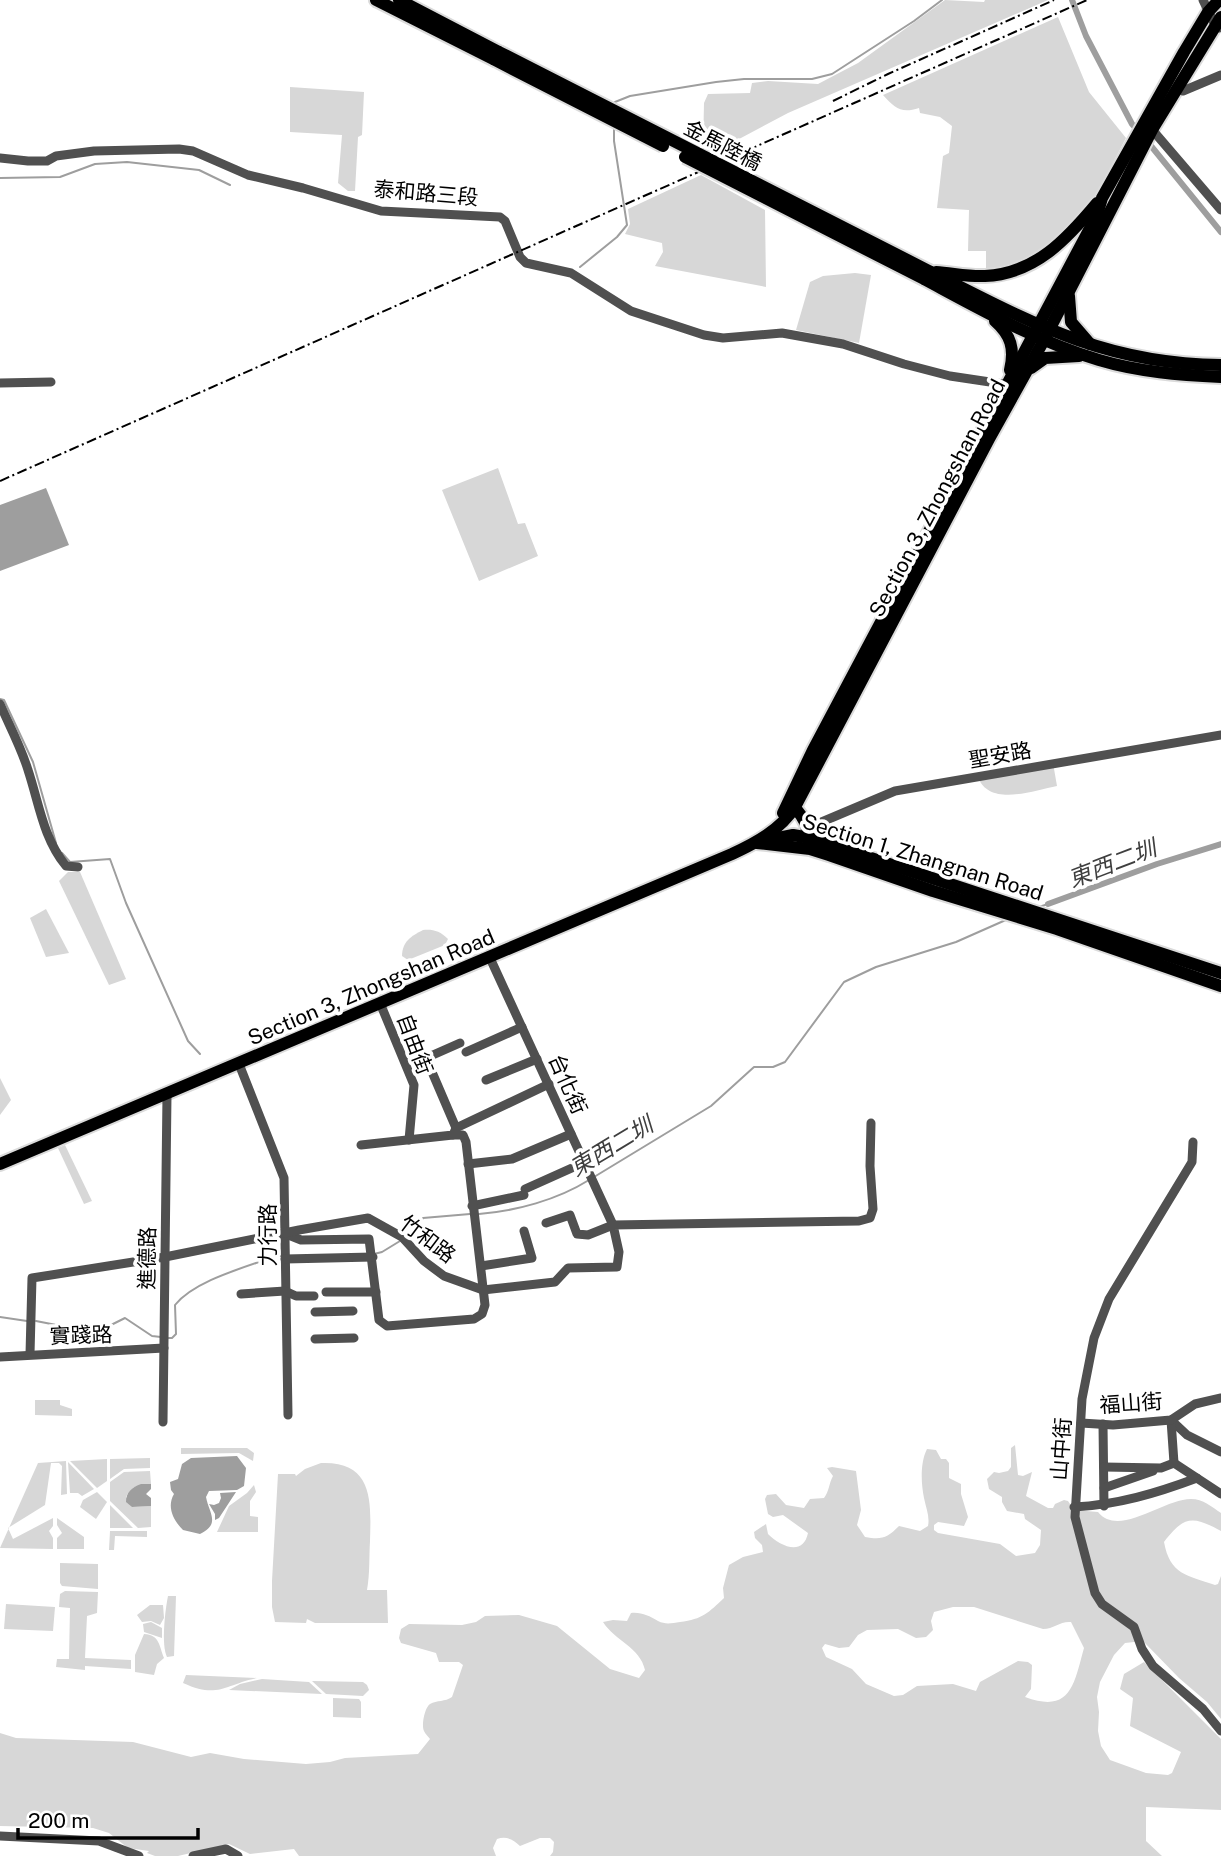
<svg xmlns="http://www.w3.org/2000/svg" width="1221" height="1856" viewBox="0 0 1221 1856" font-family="'Public Sans','Noto Sans TC',sans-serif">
<rect width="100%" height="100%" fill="#fff"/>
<!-- green -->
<g fill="#d7d7d7" fill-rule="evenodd">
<polygon points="945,0 984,2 985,0 1048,0 788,113 709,155 703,149 704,103 708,94 750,93 752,83 768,81 818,84 858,63"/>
<path d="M1058 17 1089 92 1126 138C1100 187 1077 240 1023 263 1012 268 998 269 986 272V251H968L969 210 937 208 943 156 949 153 952 126 940 117 920 113 919 108C901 114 895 108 883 95Z"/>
<polygon points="290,87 364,92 362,135 358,137 355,191 348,191 338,183 342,135 290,132"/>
<polygon points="701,175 765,210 766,287 655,266 663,252 662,243 625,234 630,224 628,209"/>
<polygon points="855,273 871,275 859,343 796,330 810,282 823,276"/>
<polygon points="498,468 518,524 525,523 538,556 479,581 442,490"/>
<path d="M1053 763 1057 786C1032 791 989 807 978 777Z"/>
<polygon points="68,872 80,872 126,979 109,985 59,881"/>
<polygon points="46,909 69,953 46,957 30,918"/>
<path d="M423 930C433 929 440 931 448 939L445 945 408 960 402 956C402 942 411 936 423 930Z"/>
<polygon points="0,1078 11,1100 0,1115"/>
<polygon points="65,1145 92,1201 84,1204 58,1148"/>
<polygon points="35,1400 60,1400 60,1405 72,1409 72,1416 35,1415"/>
<path d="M1015 1445 1018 1475 1023 1476 1032 1472 1026 1496 1048 1508H1053L1055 1504 1064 1500 1068 1501 1074 1510 1098 1512C1119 1538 1163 1499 1191 1499 1203 1499 1212 1507 1221 1513V1531C1192 1515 1184 1516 1164 1542 1170 1575 1187 1575 1215 1585L1218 1584 1221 1576V1719L1207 1702 1179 1678 1143 1641 1125 1643 1114 1655 1100 1682 1097 1697 1099 1712 1098 1731 1101 1746 1110 1760 1146 1773 1168 1775 1172 1773 1181 1752 1130 1726 1133 1698 1120 1689 1124 1674 1144 1662 1221 1739V1810L1146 1807V1841L1162 1856H550L553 1852 554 1842 550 1838H540L520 1846C513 1839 506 1836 497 1839L493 1848 496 1856H299L294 1849 250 1854 229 1844 178 1856H155L147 1853 149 1851 128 1848 109 1833 93 1828 0 1826V1733L16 1738 133 1742 191 1757 210 1753 244 1759 306 1764 330 1762 345 1758 418 1754 430 1739C428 1736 425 1734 424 1731 421 1725 425 1707 430 1704 437 1700 445 1702 452 1697L463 1665 459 1662H439L436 1653 401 1643 399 1638 401 1629 409 1624 462 1625 476 1622 485 1616 519 1615 557 1626 610 1669 639 1678 645 1670C640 1647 615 1641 603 1622L613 1620 627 1621 631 1613C642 1612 649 1616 658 1621 666 1625 672 1623 680 1622 703 1619 708 1613 724 1598L723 1588 729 1565 743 1557 763 1552 762 1545 755 1538 754 1532 766 1524 768 1534C780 1546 803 1557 808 1533L783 1515 773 1517 768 1514 765 1499 767 1495 776 1494 786 1505 804 1508 810 1499 824 1498C829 1492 829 1483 833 1476L827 1468 832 1467 856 1471 861 1510 857 1525 865 1537C882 1540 887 1538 899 1526L920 1531 928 1526C930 1517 926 1508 924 1498 921 1483 920 1463 927 1449L936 1450 941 1459H946L949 1463V1478L961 1484V1494L968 1517 964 1526 938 1522 934 1525V1530L938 1533 1000 1544 1016 1556 1035 1553 1040 1545 1041 1530 1025 1519 1024 1514 1007 1511 1002 1502V1497L989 1489 987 1479 994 1472 999 1473 1008 1471 1011 1467V1448ZM953 1607H974L1043 1629C1054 1629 1060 1621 1071 1622L1084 1648C1074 1684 1071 1714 1025 1697L1031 1689 1032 1665 1028 1662 1018 1661 980 1682 976 1691 953 1684 917 1686 903 1695 894 1696 866 1684 852 1669 826 1657 822 1648 825 1644 839 1648 849 1647 858 1635 867 1630 898 1629 916 1638 926 1637 933 1630 931 1621 934 1612Z"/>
<polygon points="181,1448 247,1448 254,1453 253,1461 239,1453 181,1454"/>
<polygon points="150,1458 150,1468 124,1469 110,1479 110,1459"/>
<polygon points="107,1459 107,1481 97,1488 70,1461"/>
<polygon points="66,1461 67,1494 61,1495 62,1466 59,1463 51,1463 45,1505 8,1528 13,1539 53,1518 53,1526 49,1531 53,1538 53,1549 0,1548 38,1463"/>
<polygon points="68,1462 94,1489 82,1496 78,1493 70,1493"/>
<path d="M321 1463C374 1461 371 1502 370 1541 369 1557 370 1574 367 1590H387L388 1623H315L307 1619 306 1623 275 1622 272 1607V1581L278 1474H295L296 1476 305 1469Z"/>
<path d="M150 1471 151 1484C139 1484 131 1486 126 1497L132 1507 151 1506V1527L138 1528 110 1501V1482L124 1472Z"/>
<polygon points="254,1485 256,1492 250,1501 250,1516 258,1517 258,1532 217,1532 229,1506 247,1493"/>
<polygon points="97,1492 107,1502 96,1519 80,1507 83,1500"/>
<polygon points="110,1505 133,1528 110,1528"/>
<polygon points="57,1518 84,1537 84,1549 57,1549 57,1538 62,1533 57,1525"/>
<polygon points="110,1531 147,1531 147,1537 115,1536 114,1550 109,1550"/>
<polygon points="60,1563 98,1564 98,1589 62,1586 60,1583"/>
<polygon points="65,1591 98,1592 97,1613 87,1616 85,1658 131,1660 131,1669 85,1666 85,1670 56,1667 57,1659 69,1659 70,1608 59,1607 60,1594"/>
<path d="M168 1596H176L174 1656 167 1657C161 1645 165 1611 168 1596Z"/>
<polygon points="6,1604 55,1607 53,1631 4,1629"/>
<polygon points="150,1605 163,1605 164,1618 160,1625 151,1621 142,1622 137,1615"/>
<polygon points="151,1622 162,1628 162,1638 144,1632 143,1624"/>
<path d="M144 1634C160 1635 159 1646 164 1658L157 1664 154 1675 135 1672V1655Z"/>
<path d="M186 1675 257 1678C224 1685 218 1699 183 1683Z"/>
<polygon points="262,1679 309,1682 322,1694 229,1690 240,1684"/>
<polygon points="312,1681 363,1682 367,1685 369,1690 363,1696 326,1694"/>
<polygon points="333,1698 359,1699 361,1702 361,1718 333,1717"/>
</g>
<!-- water -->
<g fill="#9e9e9e">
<polygon points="46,488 69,545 0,571 0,505"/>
<path d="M237 1456 246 1468 244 1486 237 1490 209 1491 206 1497C209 1513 221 1524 200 1534L183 1530C172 1519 167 1506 174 1494L171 1490 170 1482 178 1479 182 1464 191 1458Z"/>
<path d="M141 1484H151V1489L146 1494 151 1498V1506L132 1507 126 1502C126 1492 132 1487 141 1484Z"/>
<polygon points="236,1492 219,1518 215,1520 215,1514 209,1504 214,1505 219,1503 221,1498 220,1493"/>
</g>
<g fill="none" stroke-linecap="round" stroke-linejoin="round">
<!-- stream -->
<g stroke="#9e9e9e" stroke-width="2">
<polyline points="614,106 615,102 630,96 716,82 744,79 812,79 832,74 914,21 942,0"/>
<polyline points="0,178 60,177 95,164 127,162 199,170 230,185"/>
<polyline points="580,267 617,237 627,225 614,141 614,126"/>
<polyline points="0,699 4,700 33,762 56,843"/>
<polyline points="62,853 70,862 110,859 126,903 188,1041 200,1054"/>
<polyline points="1039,907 1048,904"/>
<polyline points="594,1177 711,1106 754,1067 773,1067 785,1062 844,982 876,967 956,942 1008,919"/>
<path d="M479 1214C516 1211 557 1200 589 1180"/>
<polyline points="408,1236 415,1232 423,1218 470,1214"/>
<polyline points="374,1254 382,1252 400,1241"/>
<polyline points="0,1317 27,1321"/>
<polyline points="36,1321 87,1331 107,1327 125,1318 152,1336 161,1337"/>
<path d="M167 1338H172L176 1334 175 1305C195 1280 247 1267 276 1256H281"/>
</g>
<!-- canal -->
<g stroke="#9e9e9e" stroke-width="6">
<polyline points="1072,0 1086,36 1132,124 1140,133"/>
<polyline points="1147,141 1221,232"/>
<polyline points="1048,904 1157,864 1221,844"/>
</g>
<defs>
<g id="major">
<polyline points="376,0 495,60"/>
<polyline points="399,0 499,52"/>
<path d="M929 271C1030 322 1104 364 1221 365"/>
<path d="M936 272C952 273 969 277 985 276 1035 274 1067 239 1097 203"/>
<path d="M924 279C980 309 1038 342 1099 360 1139 372 1180 375 1221 377"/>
<polyline points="1069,296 1071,322 1090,344"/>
<path d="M995 321C1011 335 1015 349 1010 370"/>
<polyline points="1031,368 1045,358 1079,356"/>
<path d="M789 804C802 811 811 831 810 845"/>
<polyline points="783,813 813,750 1097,215 1102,198 1184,52 1208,12 1219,0"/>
<polyline points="763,841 793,835 810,838 1221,973"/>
<polyline points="757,843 810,849 829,855 933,891 1057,929 1221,986"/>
<path d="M0 1164 732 854C756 843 780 830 795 807L989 439 1044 340 1153 128 1221 17"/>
</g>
</defs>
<!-- major casing -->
<use href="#major" stroke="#dbdbdb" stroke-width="16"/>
<!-- minor -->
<g stroke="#505050" stroke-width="9">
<polyline points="1203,0 1215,25 1219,28"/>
<polyline points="1183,91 1221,75"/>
<polyline points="1149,126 1221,210"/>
<polyline points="0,158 28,161 47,161 56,156 94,151 179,149 193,151 248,175 303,188 381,211 500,217 505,221 520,257 526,263 571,273 631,311 704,335 723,338 782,333 843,344 904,364 950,376 1010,385"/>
<polyline points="0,383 51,382"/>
<path d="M0 704C9 725 21 747 28 770 39 803 43 838 66 866L78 867"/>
<polyline points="805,829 895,791 1221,735"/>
<polyline points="490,958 613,1225 588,1235 577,1234 570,1215 546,1223"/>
<polyline points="380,1003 414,1085 409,1140"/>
<polyline points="466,1052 522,1027"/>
<polyline points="239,1064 284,1178 288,1415"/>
<polyline points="486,1080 537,1059"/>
<polyline points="456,1128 426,1058 460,1043"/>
<polyline points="1193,1142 1192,1162 1109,1299 1094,1338 1082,1399 1075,1517 1095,1593 1102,1604 1134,1627 1142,1649 1153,1666 1203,1709 1221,1731"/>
<polyline points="361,1145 453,1135 456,1128 549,1084"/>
<polyline points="468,1164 512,1159 571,1134"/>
<polyline points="525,1189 583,1163"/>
<polyline points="472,1206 524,1195"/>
<polyline points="286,1234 301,1240 369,1239 379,1320 387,1326 474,1319 482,1314 485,1305 466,1142 463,1135 453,1135"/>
<polyline points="285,1259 373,1257"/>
<polyline points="481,1266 532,1258 524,1231"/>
<polyline points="326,1292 376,1292"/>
<polyline points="241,1294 285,1291 296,1296 314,1296"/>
<polyline points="315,1312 353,1311"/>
<polyline points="315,1339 354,1338"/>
<polyline points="30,1354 32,1278 165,1257 299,1230 368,1218 402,1237 424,1261 444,1276 483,1290 555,1282 568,1268 617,1267 619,1252 613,1225 859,1221 870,1218 873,1209 870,1166 871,1123"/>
<polyline points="0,1357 164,1348"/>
<polyline points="1171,1420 1187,1435 1221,1452"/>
<polyline points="1171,1420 1174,1463"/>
<polyline points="163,1422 167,1095"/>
<polyline points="1081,1423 1113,1425 1171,1420 1195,1404 1221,1398"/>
<polyline points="1103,1424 1104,1506"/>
<polyline points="1174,1463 1221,1494"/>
<polyline points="1104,1467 1161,1468 1174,1463"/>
<polyline points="1104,1488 1153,1471"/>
<path d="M1074 1507C1117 1505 1157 1493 1197 1478"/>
<polyline points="0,1836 99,1841 139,1856"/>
<polyline points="193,1856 226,1849 238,1856"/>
</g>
<!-- major -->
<use href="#major" stroke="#000" stroke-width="12"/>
<!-- rail -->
<g stroke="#000" stroke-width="2" stroke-dasharray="10 3.5 2 3.5" stroke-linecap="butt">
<polyline points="833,101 888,74 1054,0"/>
<polyline points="0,481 1087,0"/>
</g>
<defs>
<g id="major-bridge">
<polyline points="499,52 929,271"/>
<polyline points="495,60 663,146"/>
<polyline points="685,157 924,279"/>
</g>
</defs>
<!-- major-bridge casing -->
<use href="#major-bridge" stroke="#dbdbdb" stroke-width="16" stroke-linecap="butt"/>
<!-- major-bridge -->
<use href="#major-bridge" stroke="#000" stroke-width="12"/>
</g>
<g text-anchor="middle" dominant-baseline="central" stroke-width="7" stroke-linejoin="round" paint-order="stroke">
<!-- street labels -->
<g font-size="21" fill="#000" stroke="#fff">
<text transform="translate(723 145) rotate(27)">金馬陸橋</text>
<text transform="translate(426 193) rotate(5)">泰和路三段</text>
<text transform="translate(937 498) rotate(-62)">Section 3, Zhongshan Road</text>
<text transform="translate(1000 755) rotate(-10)">聖安路</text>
<text transform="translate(923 857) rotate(17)">Section 1, Zhangnan Road</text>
<text transform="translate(371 987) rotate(-23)">Section 3, Zhongshan Road</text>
<text transform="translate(415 1044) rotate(69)">自由街</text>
<text transform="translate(568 1084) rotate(66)">台化街</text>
<text transform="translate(267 1235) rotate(-90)">力行路</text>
<text transform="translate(428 1239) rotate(37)">竹和路</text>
<text transform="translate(147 1258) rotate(-89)">進德路</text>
<text transform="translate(81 1335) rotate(-2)">實踐路</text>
<text transform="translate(1131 1403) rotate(-4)">福山街</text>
<text transform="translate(1061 1449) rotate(-86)">山中街</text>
</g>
<!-- water labels -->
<g font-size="23" font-style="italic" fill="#3f3f3f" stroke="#fff">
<text transform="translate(1112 863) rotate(-21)">東西二圳</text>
<text transform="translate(611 1146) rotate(-31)">東西二圳</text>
</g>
</g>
<!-- scale -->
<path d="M18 1828v10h180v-10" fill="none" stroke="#000000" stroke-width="3.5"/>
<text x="28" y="1828" font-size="21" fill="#000000" stroke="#ffffff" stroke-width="5" paint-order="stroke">200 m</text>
</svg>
